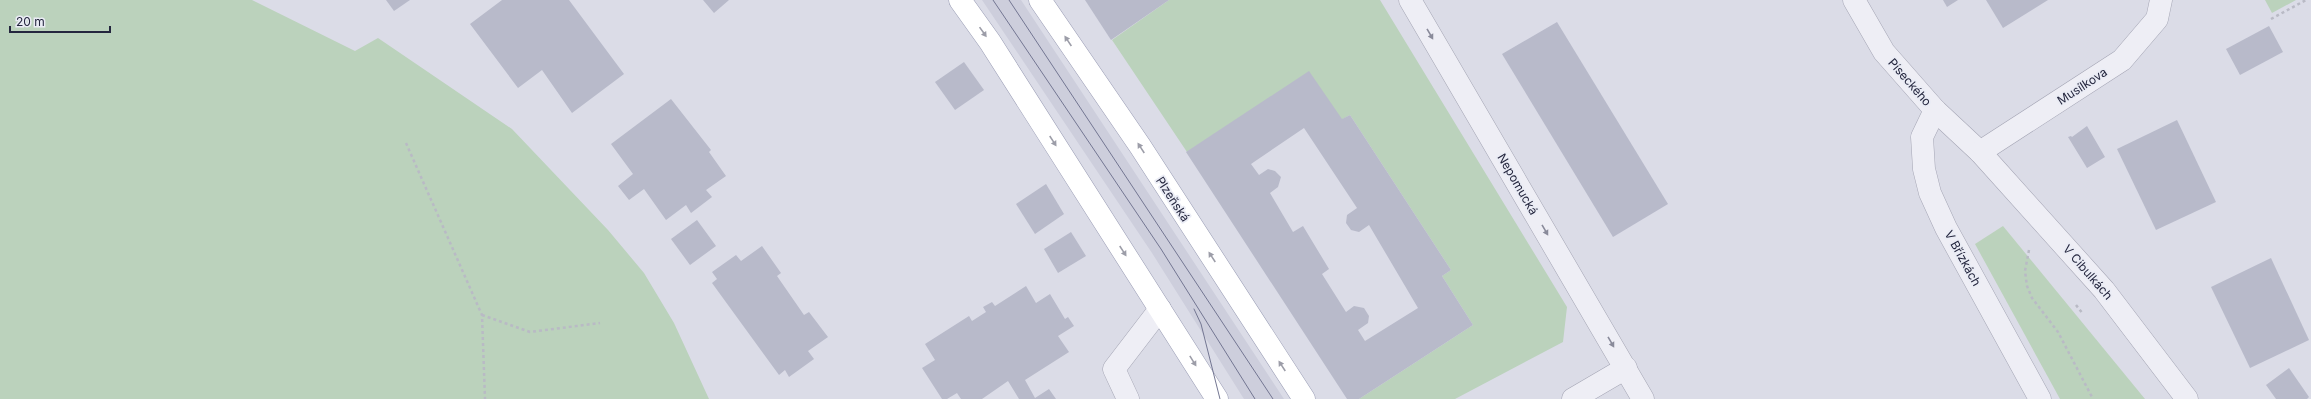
<svg xmlns="http://www.w3.org/2000/svg" width="2311" height="399" viewBox="0 0 2311 399" font-family="Inter,sans-serif">
<rect width="100%" height="100%" fill="#dbdce7"/>
<!-- built -->
<polygon fill="#cdcedc" points="982,0 1021,0 1284,399 1244,399 1152,253"/>
<!-- green -->
<g fill="#bbd2bc">
<polygon points="0,0 252,0 355,51 378,38 512,129 608,230 644,273 674,323 709,399 0,399"/>
<polygon points="1169,0 1380,0 1567,307 1563,342 1455,399 1359,399 1473,325 1442,276 1451,270 1350,115 1341,120 1309,72 1187,152 1112,40"/>
<polygon points="2265,0 2296,0 2272,13"/>
<polygon points="2003,226 2145,399 2060,399 1975,244"/>
</g>
<!-- building -->
<g fill="#b8baca" fill-rule="evenodd">
<polygon points="386,0 410,0 394,11"/>
<polygon points="502,0 569,0 624,74 572,113 542,70 518,88 470,24"/>
<polygon points="703,0 729,0 714,13"/>
<polygon points="1085,0 1169,0 1111,40"/>
<polygon points="1943,0 1958,0 1947,7"/>
<polygon points="1986,0 2048,0 2003,28"/>
<polygon points="1557,22 1668,204 1613,237 1502,54"/>
<polygon points="2269,26 2283,52 2240,75 2226,49"/>
<polygon points="964,62 984,90 955,110 935,82"/>
<path d="M1309 71 1342 119 1350 115 1451 270 1442 276 1473 325 1359 399H1347L1186 152ZM1304 128 1357 208 1347 215 1346 223 1351 230 1359 232 1369 225 1418 308 1365 341 1358 330 1368 323 1369 316 1364 308 1354 306 1346 312 1322 274 1329 269 1303 226 1293 232 1270 193 1278 187 1281 177 1275 171 1268 169 1259 175 1251 164Z"/>
<polygon points="671,99 711,150 709,152 726,176 706,190 712,197 691,213 686,205 666,220 644,189 629,200 618,186 633,174 611,144"/>
<polygon points="2177,120 2216,202 2156,230 2117,149"/>
<polygon points="2087,126 2105,157 2087,168 2068,137 2071,136 2072,137"/>
<polygon points="1046,184 1064,214 1035,234 1016,204"/>
<polygon points="697,220 716,246 690,265 671,239"/>
<polygon points="1071,232 1086,256 1058,273 1044,249"/>
<polygon points="762,246 781,273 777,276 804,315 809,312 828,337 808,351 814,359 789,377 785,370 779,375 712,283 717,279 712,272 736,255 741,261"/>
<polygon points="2271,258 2309,340 2250,368 2211,287"/>
<polygon points="1026,286 1036,303 1050,294 1065,319 1068,317 1074,326 1058,336 1069,352 1025,380 1035,398 1049,389 1056,399 1019,399 1008,381 982,399 961,399 957,393 947,399 942,399 922,368 935,360 925,344 969,316 972,321 986,312 983,307 992,302 995,306"/>
<polygon points="2289,368 2309,397 2307,399 2276,399 2266,385"/>
</g>
<g fill="none" stroke-linecap="round" stroke-linejoin="round">
<defs>
<g id="minor">
<polyline points="1410,0 1643,399"/>
<polyline points="1854,0 1884,52 1935,110 1980,152 2104,290 2187,399"/>
<polyline points="1935,110 1922,137 1924,169 1930,193 1946,228 2040,399"/>
<polyline points="1980,152 2122,60 2157,19 2161,0"/>
<polyline points="1128,399 1114,369 1160,309"/>
<polyline points="1573,399 1626,368"/>
</g>
<g id="primary">
<polyline points="960,0 990,42 1217,399"/>
<polyline points="1040,0 1140,146 1304,399"/>
</g>
</defs>
<!-- minor casing -->
<use href="#minor" stroke="#a4a5b4" stroke-width="23"/>
<!-- primary casing -->
<use href="#primary" stroke="#999cb4" stroke-width="23"/>
<!-- path -->
<g stroke="#b9bac5" stroke-width="2.5" stroke-dasharray="3 3" stroke-linecap="butt">
<polyline points="2271,19 2306,0"/>
<polyline points="406,143 482,315 485,399"/>
<polyline points="2029,250 2025,271 2027,286 2032,298 2058,332 2093,399"/>
<polyline points="2076,305 2083,314"/>
<polyline points="482,315 530,332 600,323"/>
</g>
<!-- minor -->
<use href="#minor" stroke="#eeeef5" stroke-width="22"/>
<!-- primary -->
<use href="#primary" stroke="#fff" stroke-width="22"/>
<!-- tram -->
<g stroke="#737692" stroke-width="1">
<polyline points="993,0 1161,249 1255,399"/>
<polyline points="1009,0 1273,399"/>
<polyline points="1194,309 1201,324 1220,399"/>
</g>
</g>
<!-- one-way arrows -->
<defs><path id="oneway-solid" d="M-6-.8H1V-3.2L6.5 0L1 3.2V.8H-6Z"/></defs>
<g fill="#9c9da8">
<use href="#oneway-solid" transform="translate(983 32) rotate(55)"/>
<use href="#oneway-solid" transform="translate(1068 41) rotate(-124)"/>
<use href="#oneway-solid" transform="translate(1053 141) rotate(57)"/>
<use href="#oneway-solid" transform="translate(1141 148) rotate(-123)"/>
<use href="#oneway-solid" transform="translate(1123 251) rotate(57)"/>
<use href="#oneway-solid" transform="translate(1212 257) rotate(-123)"/>
<use href="#oneway-solid" transform="translate(1193 361) rotate(58)"/>
<use href="#oneway-solid" transform="translate(1282 366) rotate(-123)"/>
</g>
<g fill="#898a9a">
<use href="#oneway-solid" transform="translate(1430 34) rotate(60)"/>
<use href="#oneway-solid" transform="translate(1545 230) rotate(60)"/>
<use href="#oneway-solid" transform="translate(1611 342) rotate(60)"/>
</g>
<g text-anchor="middle" dominant-baseline="central" stroke-width="3.5" stroke-linejoin="round" paint-order="stroke">
<!-- street labels -->
<g font-size="12" fill="#24263e" stroke="#eaecf5">
<text transform="translate(1910 82) rotate(49)">Píseckého</text>
<text transform="translate(2082 86) rotate(-33)">Musílkova</text>
<text transform="translate(1518 184) rotate(60)">Nepomucká</text>
<text transform="translate(1173 199) rotate(57)">Plzeňská</text>
<text transform="translate(1963 258) rotate(61)">V Břízkách</text>
<text transform="translate(2088 272) rotate(49)">V Cibulkách</text>
</g>
</g>
<!-- scale -->
<path d="M10 26v6h100v-6" fill="none" stroke="#24263e" stroke-width="2"/>
<text x="16" y="26" font-size="12" fill="#24263e" stroke="#eaecf5" stroke-width="3" paint-order="stroke">20 m</text>
</svg>
